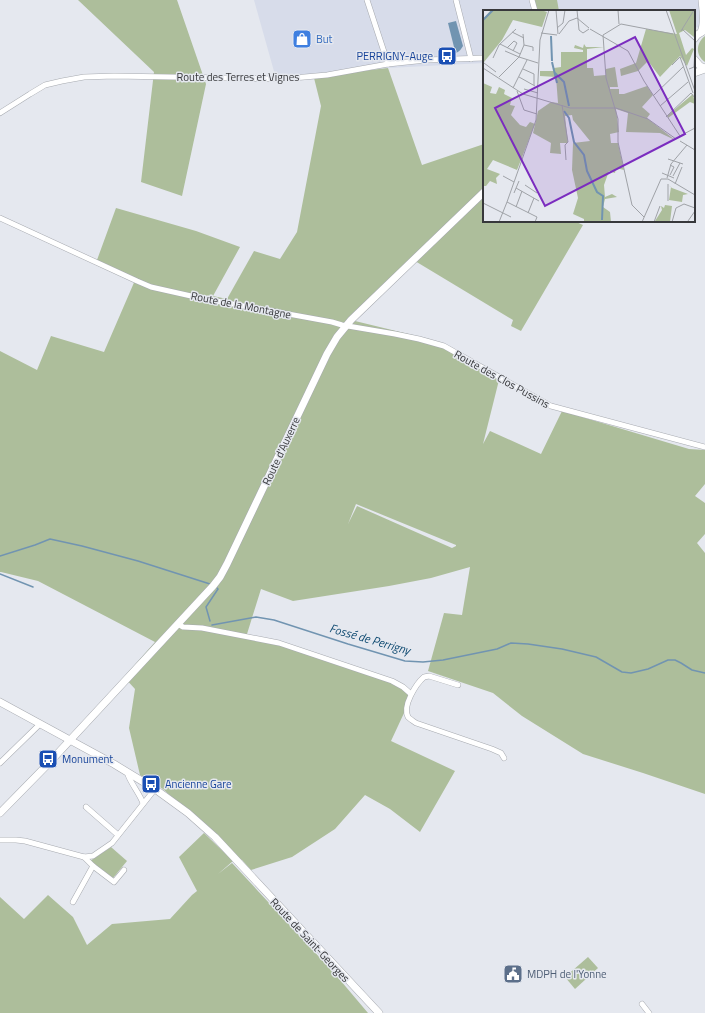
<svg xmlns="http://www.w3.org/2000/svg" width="705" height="1013" viewBox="0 0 705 1013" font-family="'Titillium Web',sans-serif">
<rect width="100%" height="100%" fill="#e5e8ef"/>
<!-- built -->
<polygon fill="#d7dcea" points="254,0 705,0 705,28 694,27 694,11 484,11 484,63 388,68 318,76 314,78 277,82"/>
<!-- green -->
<g fill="#adbe9b" fill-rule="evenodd">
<polygon points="78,0 177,0 206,84 182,196 141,182 154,72"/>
<polygon points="533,0 557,0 559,11 536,11"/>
<path d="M705 36V62C695 55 696 43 705 36Z"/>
<path d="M388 68 422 165 484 144V221H574L583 225 521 331 511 326 513 320 415 261 355 321 429 339 500 376 483 444 490 431 541 454 562 411 689 449 705 450V484L695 496 705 503V534L697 543 705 553V794L643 773 583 754 522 716 493 693 428 671 444 613 462 615 470 567 431 578 389 586 293 601 261 589 247 634 395 682 411 698 391 741 455 771 420 832 390 809 365 795 335 829 292 857 251 870 242 860 239 859 163 789 140 775 129 728 135 689 124 677 155 642 38 581 1 572H0V351L37 370 51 336 104 352 136 278 97 260 116 208 196 231 240 247 213 296 227 299 254 251 280 259 297 232 321 106 314 78 318 76ZM356 504 456 545V546L452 548 357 506 348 524Z"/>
<polygon points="204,833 233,861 218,874 232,863 335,974 368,1013 0,1013 0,897 24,919 48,895 73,917 87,945 112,924 170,919 192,895 197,891 179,857"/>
<polygon points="111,847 127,861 113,878 90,861"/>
<polygon points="588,957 598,968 575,989 565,977"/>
</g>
<!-- water -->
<path fill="#7194b1" d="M456 21 463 46C460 51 457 54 452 53L451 51V49L454 47 448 23Z"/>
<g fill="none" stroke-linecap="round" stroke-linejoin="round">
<!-- stream -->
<g stroke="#7194b1" stroke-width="1.5">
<polyline points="0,556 35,545 50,539 82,546 138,561 210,584"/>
<polyline points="0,574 33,587"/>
<polyline points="210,621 206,607 218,589 217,588"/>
<polyline points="212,625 256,617 274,620 348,644 405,661 423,662 443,660 497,649 511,643 528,644 562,649 596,657 622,672 631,673 648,669 668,660 675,660 681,663 692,670 705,673"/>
</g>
<defs>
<g id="street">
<polyline points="367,0 388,64"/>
<polyline points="456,0 471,59"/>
<polyline points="532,0 535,11"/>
<polyline points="0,113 30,94 45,85 62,81 84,77 114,76 282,79 327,75 388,64 426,60 484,58"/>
<polyline points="0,218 137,281 151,287 200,298 332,322 342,325 395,334 419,339 444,346 551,406 705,447"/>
<polyline points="178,624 183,627 202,628 279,643 392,681 403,687 411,694"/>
<path d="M458 685 429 676 424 677C416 684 402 706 408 717 410 719 413 721 416 723L492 749 501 753 504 758"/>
<polyline points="0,763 40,724"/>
<path d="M129 773 128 775C132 785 139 793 143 803"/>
<polyline points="86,807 118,835"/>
<polyline points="0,840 16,840 25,841 84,857 93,856 112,843 155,789"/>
<polyline points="84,857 93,866 114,882 124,870"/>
<polyline points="73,902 93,866"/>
<polyline points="642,1004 649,1013"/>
</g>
<g id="secondary">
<path d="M701 32C705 24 703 9 702 0"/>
<polyline points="694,39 697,35 705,30"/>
<polyline points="694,59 700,66 705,68"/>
<polyline points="694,73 705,69"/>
<polyline points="0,702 114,764 155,789 188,813 215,837 379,1013"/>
<polyline points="0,813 48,764 213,586 220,577 227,564 327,354 337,337 351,320 484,192"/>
</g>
</defs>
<!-- street casing -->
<use href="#street" stroke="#a7aab0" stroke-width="6"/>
<!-- secondary casing -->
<use href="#secondary" stroke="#a7aab0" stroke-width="8"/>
<!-- street -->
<use href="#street" stroke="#fff" stroke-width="5"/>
<!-- secondary -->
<use href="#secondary" stroke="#fff" stroke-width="7"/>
</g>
<!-- icons -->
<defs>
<symbol id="shop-square" viewBox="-11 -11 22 22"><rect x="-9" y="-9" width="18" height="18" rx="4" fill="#3f7fe0" stroke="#e5e8ef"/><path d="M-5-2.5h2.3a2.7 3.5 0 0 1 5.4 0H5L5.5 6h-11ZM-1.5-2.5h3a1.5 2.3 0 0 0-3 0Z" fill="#fff"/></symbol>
<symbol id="bus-square" viewBox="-11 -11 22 22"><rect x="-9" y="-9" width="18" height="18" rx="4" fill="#1a4fb4" stroke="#e5e8ef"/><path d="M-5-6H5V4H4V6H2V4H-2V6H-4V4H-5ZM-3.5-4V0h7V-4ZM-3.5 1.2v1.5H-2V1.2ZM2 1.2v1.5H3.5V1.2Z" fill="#fff"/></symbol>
<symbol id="civic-square" viewBox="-11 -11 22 22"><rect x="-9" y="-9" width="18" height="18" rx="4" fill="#5c6f8a" stroke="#e5e8ef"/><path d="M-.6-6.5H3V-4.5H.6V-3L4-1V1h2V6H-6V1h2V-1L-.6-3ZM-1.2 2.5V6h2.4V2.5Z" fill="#fff"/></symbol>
</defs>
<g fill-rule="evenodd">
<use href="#shop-square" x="291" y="28" width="22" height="22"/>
<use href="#bus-square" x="436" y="45" width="22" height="22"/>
<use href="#bus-square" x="37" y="748" width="22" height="22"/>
<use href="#bus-square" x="140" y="773" width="22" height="22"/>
<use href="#civic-square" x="502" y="963" width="22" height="22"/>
</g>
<g text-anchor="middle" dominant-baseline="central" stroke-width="3" stroke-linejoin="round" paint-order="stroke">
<!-- shop labels -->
<g font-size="11" fill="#366cbe" stroke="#e5e8ef" text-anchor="start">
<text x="316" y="39">But</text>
</g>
<!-- transit labels -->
<g font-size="11" fill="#164399" stroke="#e5e8ef" text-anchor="start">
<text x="433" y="56" text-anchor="end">PERRIGNY-Auge</text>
<text x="62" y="759">Monument</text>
<text x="165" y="784">Ancienne Gare</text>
</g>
<!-- street labels -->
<g font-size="11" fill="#37383b" stroke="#e5e8ef">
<text x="238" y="77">Route des Terres et Vignes</text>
<text transform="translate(241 305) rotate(11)">Route de la Montagne</text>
<text transform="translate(502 379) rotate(29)">Route des Clos Pussins</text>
<text transform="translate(281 451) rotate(-65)">Route d'Auxerre</text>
<text transform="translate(310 940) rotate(47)">Route de Saint-Georges</text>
</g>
<!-- service labels -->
<g font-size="11" fill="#4e5e75" stroke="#e5e8ef" text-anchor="start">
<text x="527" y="974">MDPH de l'Yonne</text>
</g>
<!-- water labels -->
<g font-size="12" font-style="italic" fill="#0d4970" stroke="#e5e8ef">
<text transform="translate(370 639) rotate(16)">Fossé de Perrigny</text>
</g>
</g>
<!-- overview -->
<g transform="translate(483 10)">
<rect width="212" height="212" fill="#e5e8ef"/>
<path d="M8 0H58L64 2 59 17 30 10 19 30 1 52 0 9ZM186 0H212L211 27 202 20 196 23 203 45 209 38 211 39 204 56 197 46 177 67 165 51 155 61 138 66 137 59 153 53 163 19 194 24ZM101 34 103 37H121L104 39V58H110L111 66 123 65V59L132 57 135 77H127V79H136V84H141L164 76 170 85 159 97 167 104 164 108 192 130 177 123 143 122 145 103 133 99 136 122 127 124 128 133H135L141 160 133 158 132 163 126 161 121 175 122 187 129 184 134 187 122 189 120 197 127 202 128 212H101V209L90 204 95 188 89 160 90 133 107 131 90 110 89 105 82 106 85 133H77L78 144 67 143 68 133 50 123 55 101 68 92 75 93 73 67 57 66V61H71V58L78 57V42H100V40L91 38 92 35 100 38ZM0 73 9 77 7 83 13 84 16 77 22 80 21 84 29 88 27 95 32 96 28 105 37 115 43 117 47 112 52 114 34 160 10 150 4 159 17 164 13 168 14 174 7 171 3 176H0ZM210 84 212 94 207 92 185 108V105ZM185 175 189 178 205 184 200 185 199 192 186 190 188 177ZM182 195 189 196 187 212 172 211 179 200 178 196 181 198Z" fill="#adbe9b"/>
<path fill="none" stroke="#7194b1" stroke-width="2" d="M0 10 10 0M68 26 69 51M69 52 74 73M71 62 81 72 86 96M81 101 86 108 91 132 101 145 104 161 114 182 120 186 119 210"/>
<path fill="none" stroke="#9fa2a7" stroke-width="1" d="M73 0 75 24M94 0 96 20 100 23 106 19M135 0 136 14M183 0 212 81M94 8 106 18M74 18 80 13 82 0M107 19 145 41 161 71 197 126M199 19 212 31M198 21 211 0M29 22 41 28M58 23 74 25M76 24 86 11 94 8M120 25 123 68 135 109V132L149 195 161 207M120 25 138 14 190 24M17 34 37 44M41 35 50 37V41M24 38 31 31 34 33 30 41M22 41 36 47 41 35 40 24M10 48 16 35 33 19M1 53 13 62M189 55 197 47 210 83M0 58 40 84 87 98H133L165 109 193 129M40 59 51 64V75M206 59 211 57 212 38M16 67 36 47 55 53M36 67 52 76M30 78 44 50M41 79 55 83M34 81 41 100 54 104M171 85 200 57M79 95 85 132M177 96 205 72M183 107 208 83 212 88M197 126 212 118M197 131 212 140M185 149 200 154M83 150 82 135 85 132M179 163 191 168M187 165 191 157 187 155M20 166 31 172M190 166 197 153M184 168 188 154 204 135M192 174 199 157M42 175 54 183M33 178 56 191M31 183 36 171M185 191V174M24 192 53 110 57 30 66 0M0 193 28 207M33 197 39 181M193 198 201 194 212 198M45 203 51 188M205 211 212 201M16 212 24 192 54 207 52 212M159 212 178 169H185L212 185M171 212 177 196M189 212 193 198"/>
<path fill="#7b2cbf" fill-opacity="0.15" stroke="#7b2cbf" stroke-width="2" d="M152 27 202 124 62 196 12 98Z"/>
<rect width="212" height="212" fill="none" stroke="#37383b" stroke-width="2"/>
</g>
</svg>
